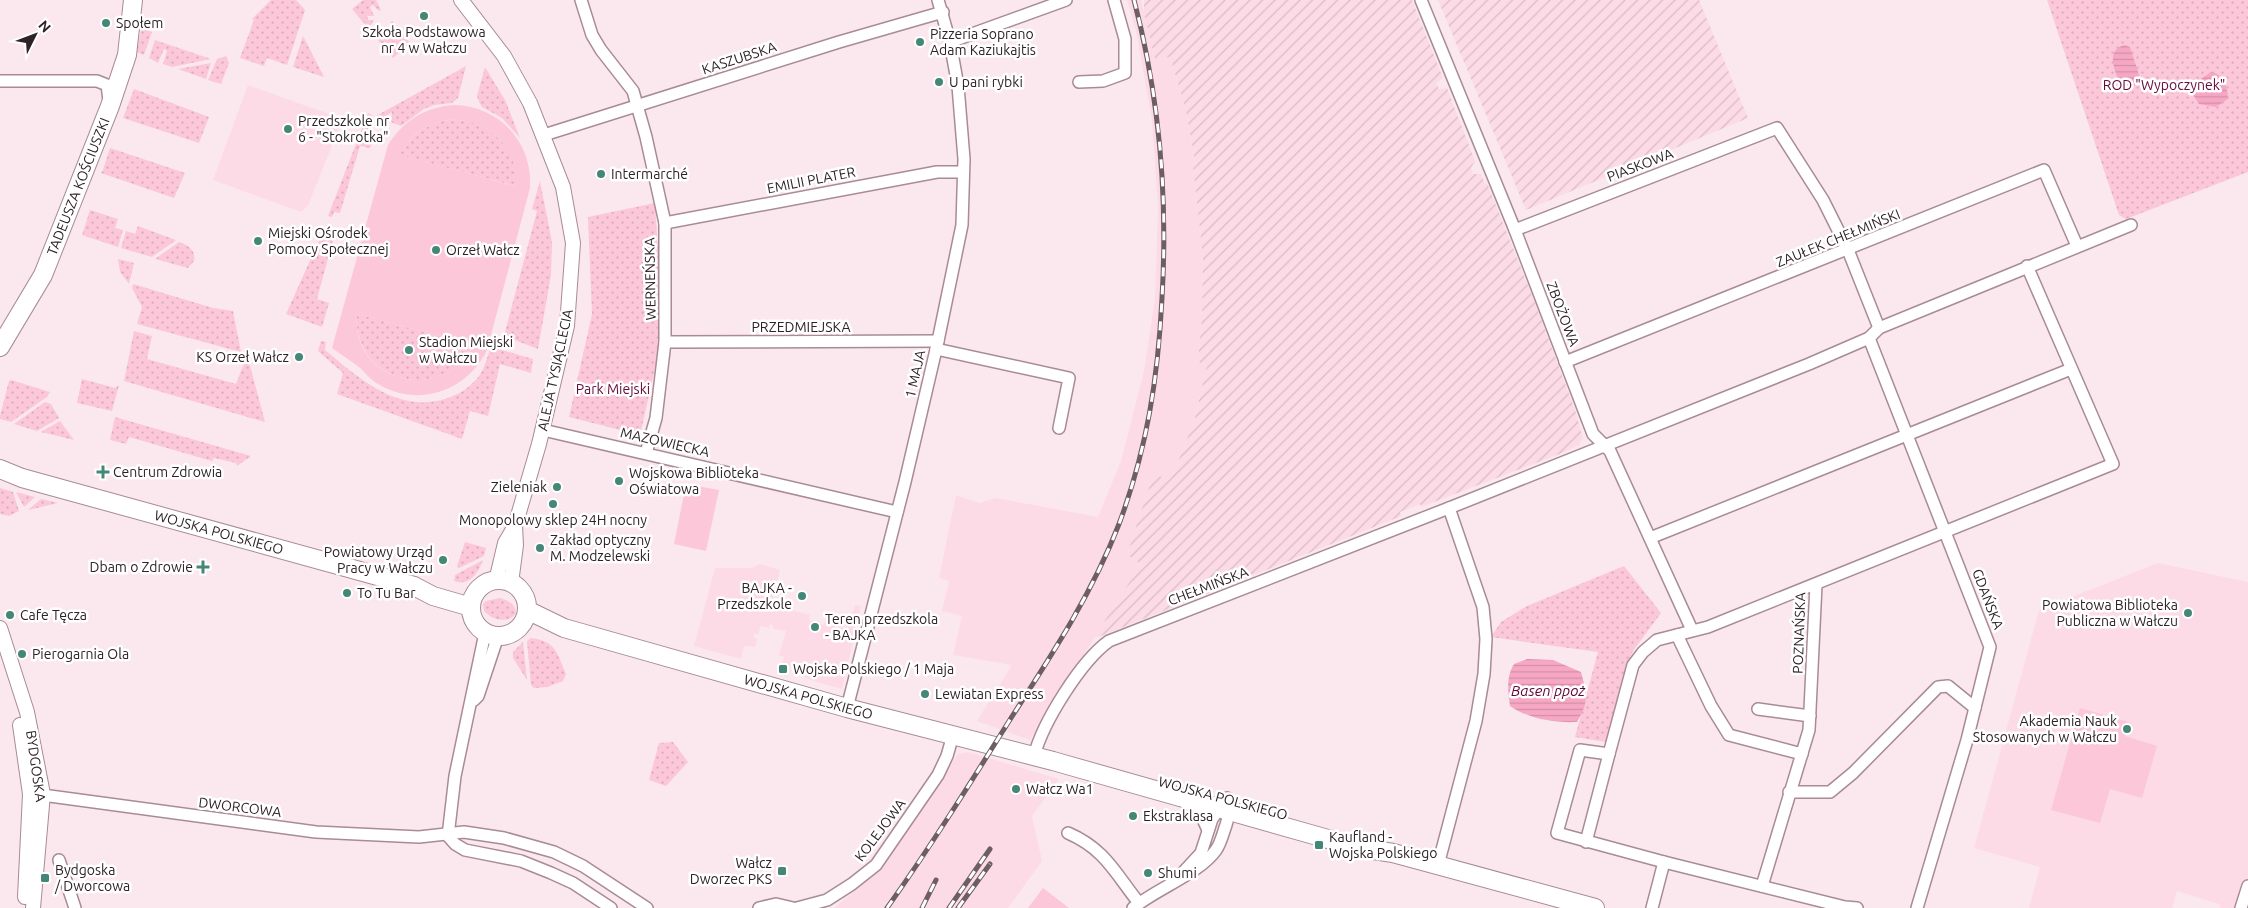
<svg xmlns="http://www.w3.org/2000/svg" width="2248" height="908" viewBox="0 0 2248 908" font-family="Ubuntu,sans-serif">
<defs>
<pattern id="industrial-furrows" width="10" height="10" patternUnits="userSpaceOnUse" patternTransform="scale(1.25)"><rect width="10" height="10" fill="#fcdbe6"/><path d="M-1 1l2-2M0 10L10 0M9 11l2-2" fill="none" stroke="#d8bcc5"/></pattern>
<pattern id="green-dots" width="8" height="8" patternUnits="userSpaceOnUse" patternTransform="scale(1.25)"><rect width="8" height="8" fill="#fbc7d9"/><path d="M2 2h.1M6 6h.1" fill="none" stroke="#d7abba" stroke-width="1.8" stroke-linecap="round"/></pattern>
<pattern id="water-rules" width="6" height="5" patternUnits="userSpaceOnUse" patternTransform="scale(1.25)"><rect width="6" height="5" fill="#f6a7c4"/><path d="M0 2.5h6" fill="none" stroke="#d38fa8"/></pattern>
</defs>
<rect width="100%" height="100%" fill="#fbe8ee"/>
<!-- built -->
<g fill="#fcdbe6">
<polygon points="1127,0 1141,0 1155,59 1170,57 1186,111 1196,167 1193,167 1203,256 1202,317 1198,362 1207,365 1195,418 1173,475 1169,480 1154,474 1148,491 1127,555 1141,564 1030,740 977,721 1012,665 953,655 962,616 942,611 949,581 939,578 956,495 979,503 996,498 1098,517 1121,461 1144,371 1155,299 1158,208 1152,120 1136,31"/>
<polygon points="248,85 332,115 339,122 338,130 308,206 301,212 213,180"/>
<polygon points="2158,563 2248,582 2248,908 2221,908 2219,904 2177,891 2172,908 2029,908 2040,867 1974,848 2039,610"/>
<polygon points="760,564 780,570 772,601 791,606 790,610 810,615 809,620 824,625 826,618 845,624 848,614 852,615 855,605 861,606 842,689 810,680 796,673 797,667 790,665 788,670 781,668 784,657 779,655 786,631 773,629 773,625 770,624 769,628 761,626 758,634 755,633 753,637 757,639 755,647 744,646 741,659 694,646 715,568 752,568"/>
<polygon points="968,752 1059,779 1032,816 1042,861 1008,908 834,908 879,871 958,754"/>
</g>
<!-- industrial -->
<g fill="url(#industrial-furrows)">
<polygon points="1144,0 1412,0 1443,78 1436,83 1439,89 1447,88 1475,161 1471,168 1473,174 1481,174 1485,184 1487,183 1535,303 1575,410 1583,438 1579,445 1562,453 1421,507 1420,504 1400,512 1401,516 1394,519 1098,637 1095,636 1141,564 1127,555 1144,502 1154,474 1169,480 1173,475 1195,418 1207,365 1198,362 1202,317 1203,256 1193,167 1196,166 1186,111 1177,80 1170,57 1155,59 1144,13"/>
<polygon points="1438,0 1699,0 1748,118 1526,210"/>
</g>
<!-- green -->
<g fill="url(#green-dots)">
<polygon points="271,0 296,0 305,10 287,65 267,58 264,66 240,58 254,20 252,19"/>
<polygon points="363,0 376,0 381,10 379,11 373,5 370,7 374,16 367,16 368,20 374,20 370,26 374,30 376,27 379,29 378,33 383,34 383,29 387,26 391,31 393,29 390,25 392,21 410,43 393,58 352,9"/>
<polygon points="2047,0 2248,0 2248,172 2126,219 2119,215"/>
<polygon points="142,27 152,32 144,55 136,52"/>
<polygon points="303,36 324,77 293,67"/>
<polygon points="155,40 211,59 172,67 163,64 167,51 164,49 158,63 149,58"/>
<polygon points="226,56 229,63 221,84 208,80 217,59"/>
<polygon points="211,63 206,79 178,69"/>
<polygon points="466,66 458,98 452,103 434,105 424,109 401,126 391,122 392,112 383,118 376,116"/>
<polygon points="485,67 505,100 520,138 502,118 482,107 479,102 477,96"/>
<polygon points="134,89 209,117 199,143 123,118"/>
<polygon points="368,113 372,115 367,138 374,140 370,148 360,146 340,213 334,212 332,217 328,216"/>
<path d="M449 120C486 117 520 148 516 186L399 155C409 136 427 123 449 120Z"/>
<polygon points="110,148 185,173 174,198 101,173 103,170"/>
<polygon points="540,181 552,242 551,275 538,349 504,336 537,211 532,209"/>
<polygon points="655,203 663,333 640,435 569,417 592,314 588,217"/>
<polygon points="90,210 118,219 115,228 123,230 118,247 82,235"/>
<polygon points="326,225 329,226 328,232 335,233 317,299 329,303 322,327 286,314"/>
<polygon points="138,226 176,240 152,257 121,248 126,231 135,234"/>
<path d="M179 242C188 245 196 250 194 261L188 268 155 259Z"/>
<polygon points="118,259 134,263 129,284 120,272"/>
<polygon points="133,284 213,308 233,311 241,352 137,324 142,307 132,288"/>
<path d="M357 314 473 345C443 406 351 382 357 314Z"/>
<polygon points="134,331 152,336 147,359 236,384 244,363 249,362 265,422 124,381"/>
<path d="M321 341 326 342 325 350C360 379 399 415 448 398 460 394 472 386 479 376 485 368 487 357 491 347L533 359 531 373 500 364 488 416 470 411 462 439 337 394 343 373 318 351Z"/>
<polygon points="82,379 115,388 119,385 112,411 77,403"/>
<polygon points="11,380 50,392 47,397 11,422 0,419 0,416 9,381"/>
<polygon points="45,402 51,404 59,418 37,431 14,424"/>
<polygon points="115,417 251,456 237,466 236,463 214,458 212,461 129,437 126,444 110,440"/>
<polygon points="60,421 74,440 41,432"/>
<polygon points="0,488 13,492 19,511 9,516 0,514"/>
<polygon points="16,492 35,497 24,507"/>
<polygon points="41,499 58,503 28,510"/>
<polygon points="465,542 486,548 484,556 459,568 457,566"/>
<path d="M483 560C479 572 469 587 454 581L455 575Z"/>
<polygon points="1624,566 1661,613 1633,651 1626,666 1606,742 1575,737 1598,652 1491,637 1501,622 1527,606"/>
<path d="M500 598C509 601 516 604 516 614 506 624 493 620 484 611L483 604 486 601Z"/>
<path d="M531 638C556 641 557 653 566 674L563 681 547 687 534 688 531 685 527 641Z"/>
<polygon points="523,642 527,680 513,658 513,652"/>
<polygon points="673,742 688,762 666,786 649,780 659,743"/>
</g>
<!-- pitch -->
<g fill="#fbc7d9" fill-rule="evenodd">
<path d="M454 105C500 106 533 143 530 188L487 350C468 390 420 408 380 385 372 381 367 375 360 368 352 361 341 355 332 348L388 145C403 121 425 107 454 105ZM449 120C485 117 521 148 515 186L400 155C408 136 427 123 449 120ZM357 314 473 345C443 406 350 382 357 314Z"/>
<polygon points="686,484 719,490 706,551 674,544"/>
<polygon points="2080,708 2129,722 2125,736 2157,746 2142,798 2110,789 2100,823 2051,810"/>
<polygon points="1043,888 1069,908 1028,908"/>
</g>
<!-- water -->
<g fill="url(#water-rules)">
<path d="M2125 45 2130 47 2141 81 2131 88 2119 83C2115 69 2105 50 2125 45Z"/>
<path d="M2211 72C2223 73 2228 89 2228 99L2216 107 2199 104 2190 90 2192 85Z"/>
<path d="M1527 659 1553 660 1581 672C1587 694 1589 702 1577 722 1554 723 1529 719 1510 706 1508 691 1506 677 1514 664Z"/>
</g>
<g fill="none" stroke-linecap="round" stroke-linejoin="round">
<defs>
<g id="minor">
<polyline points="581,0 592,35 601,50 633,91 646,137 665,223 665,342 656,418 646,453"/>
<polyline points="1421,0 1515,230 1593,434 1610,451 1692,630"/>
<polyline points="950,42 1066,0"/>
<polyline points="0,81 97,81 107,85 109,100"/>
<polyline points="1079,82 1103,81 1125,73 1125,39 1114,0"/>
<polyline points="544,135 839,42 943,12"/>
<polyline points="665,223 937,172 963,172"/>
<polyline points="1515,230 1777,128 1823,200 1848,250 1879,328"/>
<polyline points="1869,338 1990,647 1967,740 1917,908"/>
<polyline points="665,342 938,341"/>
<polyline points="936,349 1069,378 1059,428"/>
<polyline points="1565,362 2044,170 2077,246"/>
<polyline points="543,430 897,512"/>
<polyline points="1650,538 2071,369"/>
<polyline points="1677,635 1711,706 1729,735 1802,754"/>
<polyline points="474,700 478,696 498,636"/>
<polyline points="847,708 905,482 938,341 962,225 964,159 958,86 950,42 938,0"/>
<polyline points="1758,709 1810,716"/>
<path d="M1034 756C1043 722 1081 661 1109 641L1449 508 1809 364 1869 338 1879 328 2131 225"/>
<polyline points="1789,792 1830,792 1853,773 1938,687 1948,686 1975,708"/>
<polyline points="35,794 316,832 419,837 464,832 504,838 554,852 583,866 647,908"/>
<polyline points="1186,802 1200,813 1208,830"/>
<path d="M1068 833C1105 849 1115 873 1139 903"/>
<polyline points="448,836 455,776 485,633"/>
<polyline points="448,836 455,844 465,850 521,861 551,873 573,883 611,908"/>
<polyline points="1586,842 1609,754"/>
<polyline points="59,860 75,908"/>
<polyline points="1438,865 1476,721 1484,674 1486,639 1483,607 1449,508"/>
<polyline points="1762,886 1809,730 1816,585"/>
<polyline points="759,908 776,904 793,908"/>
<polyline points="797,908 827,900 852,884 876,865 938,775 947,756 953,735"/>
<path d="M1133 908C1156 889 1200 873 1216 850 1221 843 1223 833 1226 825 1229 815 1231 808 1227 798L1212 819 1201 853 1177 879"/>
<polyline points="1652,908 1664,862"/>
<polyline points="1857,908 1845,907 1664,862 1557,833 1580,750 1609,754 1633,665 1643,652 1657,640 1708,627 2113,464 2027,266"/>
<polyline points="2241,908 2248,886"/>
</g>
<g id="tertiary">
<polyline points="461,0 504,56 530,103 563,187 573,243 567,326 539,444 515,526 505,543 496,581"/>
<polyline points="511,583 516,545 515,526"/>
<polyline points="0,628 27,712 43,794 33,908"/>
<polyline points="20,725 30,794 25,897"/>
</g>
<g id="primary">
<path id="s1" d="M0 347 43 275 110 106 127 55 133 0"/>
<path id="s2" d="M0 469 22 478 414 586 433 596 471 607"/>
<circle cx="499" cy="608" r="28"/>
<path id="s3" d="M527 610 564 628 847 708 1053 761 1328 839 1367 849 1393 853 1595 908"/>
</g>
</defs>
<!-- minor casing -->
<use href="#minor" stroke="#a88b95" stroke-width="14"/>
<!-- tertiary casing -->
<use href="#tertiary" stroke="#a88b95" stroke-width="16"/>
<!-- primary casing -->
<use href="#primary" stroke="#a88b95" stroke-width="20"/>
<!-- minor -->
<use href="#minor" stroke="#fff" stroke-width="11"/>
<!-- tertiary -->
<use href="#tertiary" stroke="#fff" stroke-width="14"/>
<!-- primary -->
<use href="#primary" stroke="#fff" stroke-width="18"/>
<defs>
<g id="rail">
<path d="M887 908C931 846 971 782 1011 718 1051 656 1092 594 1119 524 1147 449 1158 378 1162 298 1168 196 1160 99 1134 0"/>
<polyline points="922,908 936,880"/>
<polyline points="949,908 990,849"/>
<polyline points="958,908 990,864"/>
</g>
</defs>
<!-- rail casing -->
<use href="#rail" stroke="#6c5e63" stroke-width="5"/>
<!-- rail -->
<use href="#rail" stroke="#fff" stroke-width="3" stroke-dasharray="9" stroke-linecap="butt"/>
</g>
<!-- markers -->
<g fill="#458777" stroke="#fff" stroke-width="2">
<circle cx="424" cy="16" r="5"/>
<circle cx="106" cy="23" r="5"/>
<circle cx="920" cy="42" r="5"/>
<circle cx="939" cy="82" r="5"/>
<circle cx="288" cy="129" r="5"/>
<circle cx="601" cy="174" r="5"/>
<circle cx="258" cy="241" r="5"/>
<circle cx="436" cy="250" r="5"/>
<circle cx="409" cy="350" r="5"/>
<circle cx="299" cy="357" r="5"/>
<path d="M100.5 464.5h5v5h5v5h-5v5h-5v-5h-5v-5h5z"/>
<circle cx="619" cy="481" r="5"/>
<circle cx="557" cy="487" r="5"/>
<circle cx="553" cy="504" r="5"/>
<circle cx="540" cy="548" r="5"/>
<circle cx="443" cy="560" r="5"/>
<path d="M200.5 559.5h5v5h5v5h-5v5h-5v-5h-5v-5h5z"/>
<circle cx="347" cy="593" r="5"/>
<circle cx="802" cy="596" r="5"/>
<circle cx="2188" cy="613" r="5"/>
<circle cx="10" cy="615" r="5"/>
<circle cx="815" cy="627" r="5"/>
<circle cx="22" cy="654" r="5"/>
<rect x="778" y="664" width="10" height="10" rx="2.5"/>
<circle cx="925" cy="694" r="5"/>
<circle cx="2127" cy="729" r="5"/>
<circle cx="1016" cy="789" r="5"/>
<circle cx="1133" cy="816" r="5"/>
<rect x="1314" y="840" width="10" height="10" rx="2.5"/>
<rect x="777" y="866" width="10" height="10" rx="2.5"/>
<circle cx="1148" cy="873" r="5"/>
<rect x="40" y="873" width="10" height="10" rx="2.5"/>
</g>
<g text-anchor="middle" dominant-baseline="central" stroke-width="5" stroke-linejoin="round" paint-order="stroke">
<!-- poi labels -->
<g font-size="14" fill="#2e2226" stroke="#fff" text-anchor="start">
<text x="116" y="23">Społem</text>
<text x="424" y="32" text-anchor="middle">Szkoła Podstawowa<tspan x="424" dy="16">nr 4 w Wałczu</tspan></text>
<text x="930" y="34">Pizzeria Soprano<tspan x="930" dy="16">Adam Kaziukajtis</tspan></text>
<text x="949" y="82">U pani rybki</text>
<text x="298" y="121">Przedszkole nr<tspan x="298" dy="16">6 - "Stokrotka"</tspan></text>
<text x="611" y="174">Intermarché</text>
<text x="268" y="233">Miejski Ośrodek<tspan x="268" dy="16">Pomocy Społecznej</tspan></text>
<text x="446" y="250">Orzeł Wałcz</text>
<text x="419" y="342">Stadion Miejski<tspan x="419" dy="16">w Wałczu</tspan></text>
<text x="289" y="357" text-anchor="end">KS Orzeł Wałcz</text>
<text x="113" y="472">Centrum Zdrowia</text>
<text x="629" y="473">Wojskowa Biblioteka<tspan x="629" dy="16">Oświatowa</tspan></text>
<text x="547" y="487" text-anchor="end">Zieleniak</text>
<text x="553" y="520" text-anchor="middle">Monopolowy sklep 24H nocny</text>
<text x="550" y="540">Zakład optyczny<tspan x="550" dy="16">M. Modzelewski</tspan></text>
<text x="433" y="552" text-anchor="end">Powiatowy Urząd<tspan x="433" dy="16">Pracy w Wałczu</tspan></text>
<text x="193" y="567" text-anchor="end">Dbam o Zdrowie</text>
<text x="792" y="588" text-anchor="end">BAJKA -<tspan x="792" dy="16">Przedszkole</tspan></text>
<text x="357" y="593">To Tu Bar</text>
<text x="2178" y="605" text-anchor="end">Powiatowa Biblioteka<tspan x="2178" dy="16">Publiczna w Wałczu</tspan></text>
<text x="20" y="615">Cafe Tęcza</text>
<text x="825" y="619">Teren przedszkola<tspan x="825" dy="16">- BAJKA</tspan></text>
<text x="32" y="654">Pierogarnia Ola</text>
<text x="793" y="669">Wojska Polskiego / 1 Maja</text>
<text x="935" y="694">Lewiatan Express</text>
<text x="2117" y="721" text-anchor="end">Akademia Nauk<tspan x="2117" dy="16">Stosowanych w Wałczu</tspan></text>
<text x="1026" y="789">Wałcz Wa1</text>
<text x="1143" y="816">Ekstraklasa</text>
<text x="1329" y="837">Kaufland -<tspan x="1329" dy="16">Wojska Polskiego</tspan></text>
<text x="772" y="863" text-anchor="end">Wałcz<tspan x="772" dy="16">Dworzec PKS</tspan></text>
<text x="55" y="870">Bydgoska<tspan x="55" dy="16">/ Dworcowa</tspan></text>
<text x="1158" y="873">Shumi</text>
</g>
<!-- street labels -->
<g font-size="14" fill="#2e2226" stroke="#fff">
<text transform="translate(739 58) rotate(-18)">KASZUBSKA</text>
<text transform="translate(1640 165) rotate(-21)">PIASKOWA</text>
<text transform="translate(811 180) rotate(-11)">EMILII PLATER</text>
<text stroke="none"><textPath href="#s1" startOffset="179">TADEUSZA KOŚCIUSZKI</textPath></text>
<text transform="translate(1838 238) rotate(-22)">ZAUŁEK CHEŁMIŃSKI</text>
<text transform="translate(650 279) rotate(-91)">WERNEŃSKA</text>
<text transform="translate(1563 314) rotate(69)">ZBOŻOWA</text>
<text x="801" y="327">PRZEDMIEJSKA</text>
<text transform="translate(555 370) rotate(-78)">ALEJA TYSIĄCLECIA</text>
<text transform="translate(915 374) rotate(-77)">1 MAJA</text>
<text transform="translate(665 442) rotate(13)">MAZOWIECKA</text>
<text stroke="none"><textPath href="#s2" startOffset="228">WOJSKA POLSKIEGO</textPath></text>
<text transform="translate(1208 586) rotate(-21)">CHEŁMIŃSKA</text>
<text transform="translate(1988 599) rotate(69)">GDAŃSKA</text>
<text transform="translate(1799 633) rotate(-88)">POZNAŃSKA</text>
<text stroke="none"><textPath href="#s3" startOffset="295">WOJSKA POLSKIEGO</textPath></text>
<text transform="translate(36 766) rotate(82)">BYDGOSKA</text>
<text transform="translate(1223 798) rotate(15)">WOJSKA POLSKIEGO</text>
<text transform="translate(240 807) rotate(7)">DWORCOWA</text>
<text transform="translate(880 830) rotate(-53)">KOLEJOWA</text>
</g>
<!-- park labels -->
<g font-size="14" fill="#630c39" stroke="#fff">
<text x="2164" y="85">ROD "Wypoczynek"</text>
<text x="613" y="389">Park Miejski</text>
</g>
<!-- water labels -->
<g font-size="15" font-style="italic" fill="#5e0535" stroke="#fff">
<text x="1548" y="690">Basen ppoż</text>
</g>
</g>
<!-- north arrow -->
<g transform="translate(35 35) rotate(48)" stroke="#ffffff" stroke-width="4" paint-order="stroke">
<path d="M0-4L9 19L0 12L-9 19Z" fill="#2e2226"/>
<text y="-8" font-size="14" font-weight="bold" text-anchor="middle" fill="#2e2226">N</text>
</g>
</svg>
